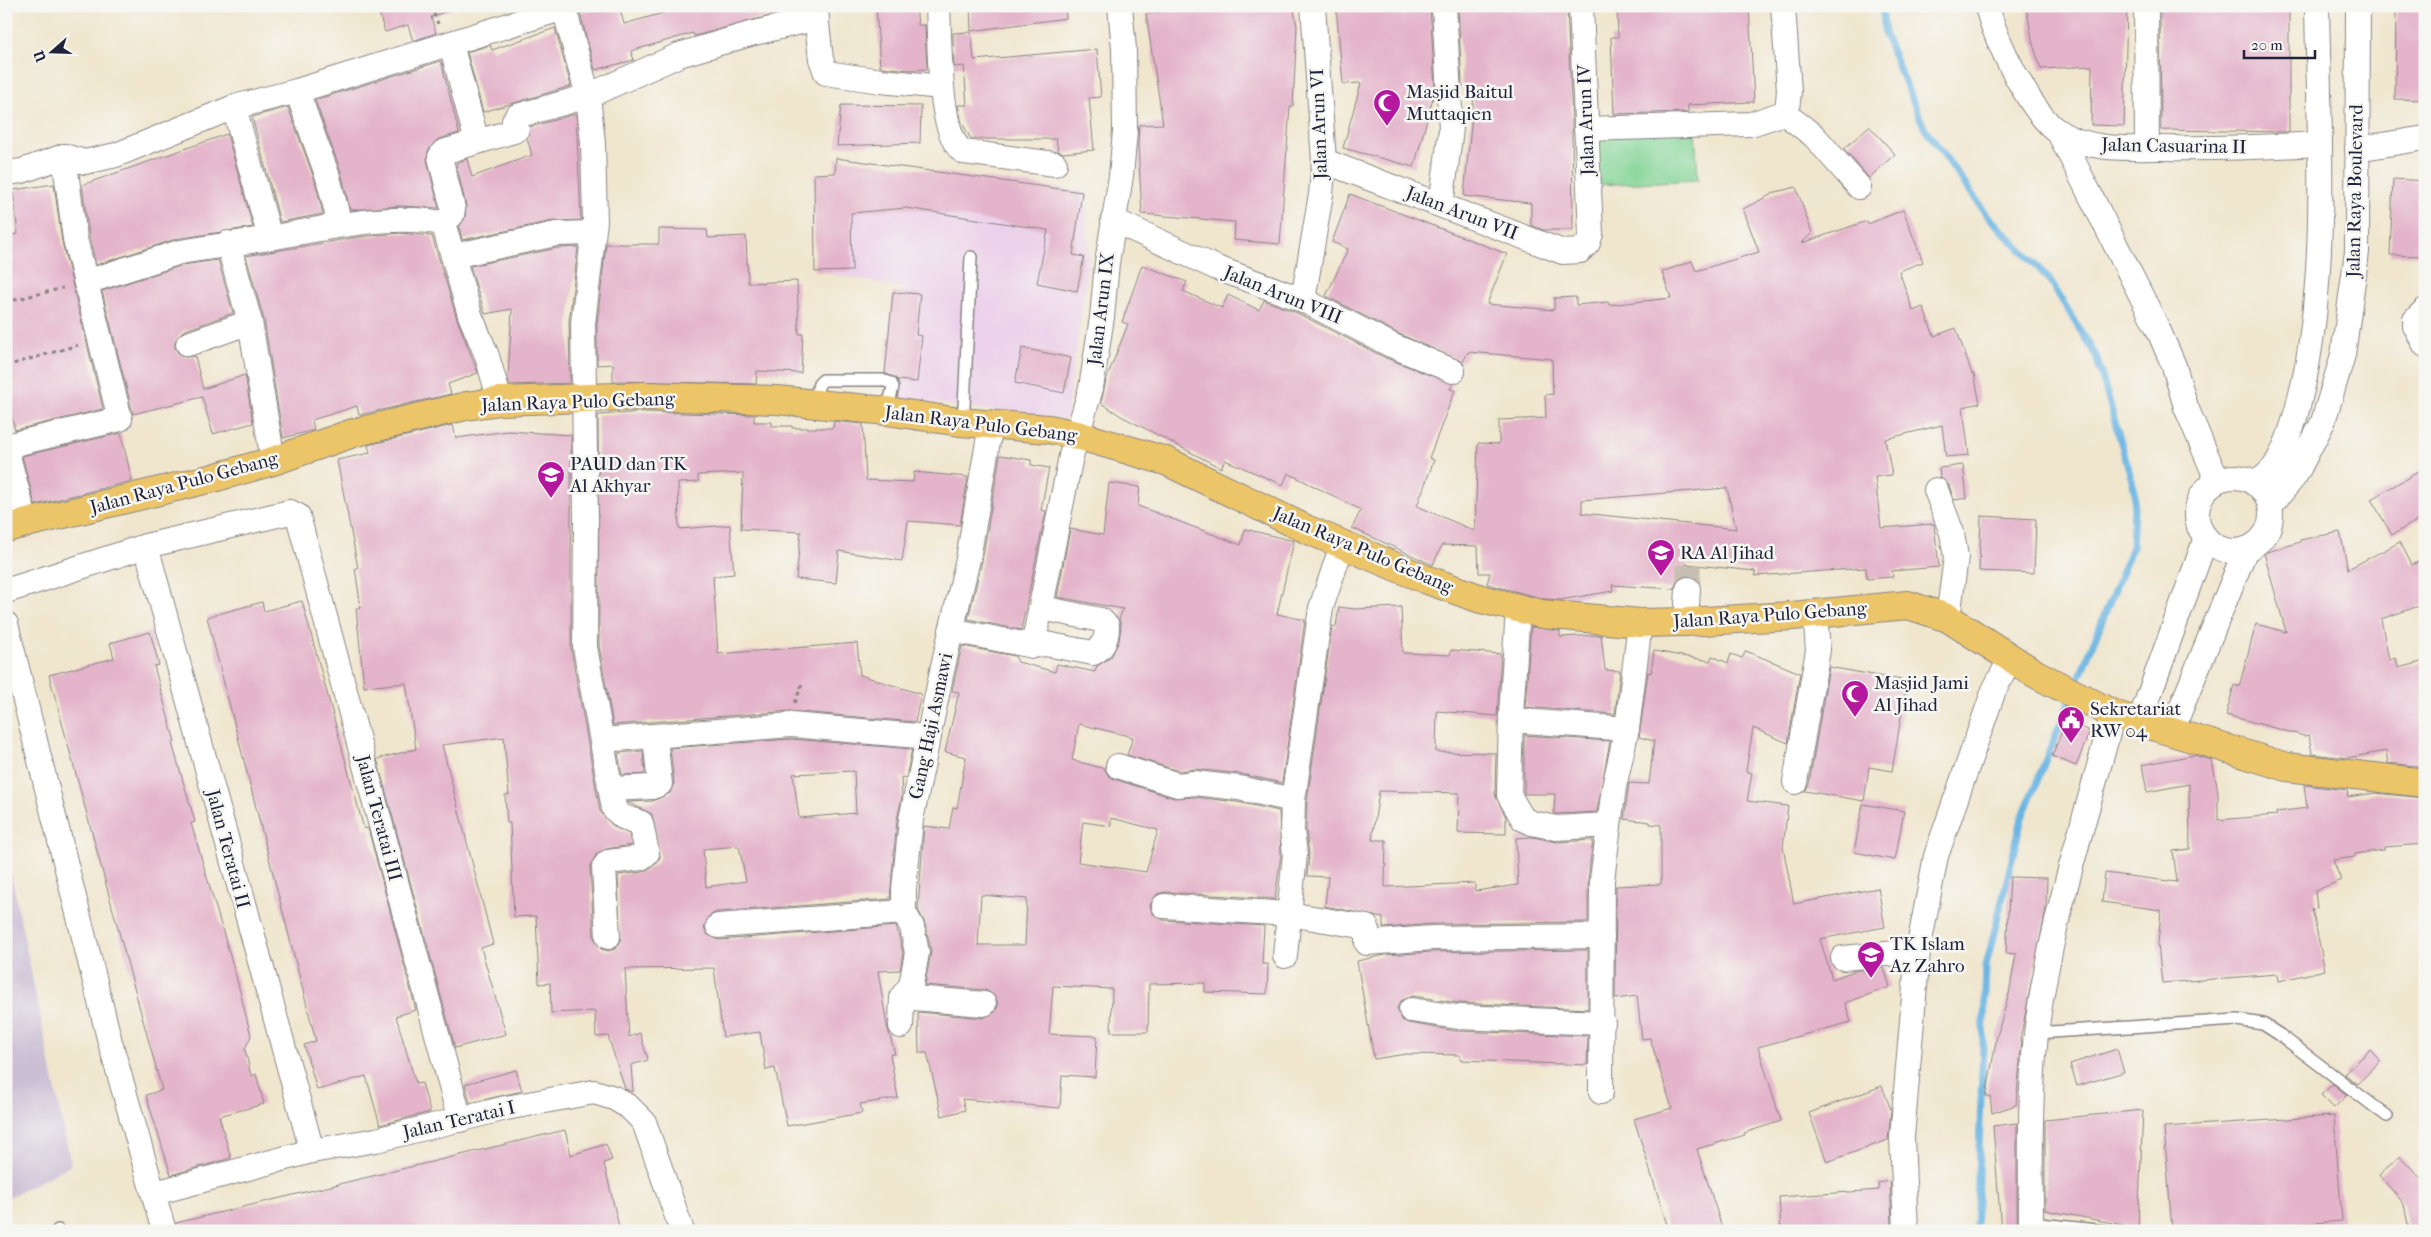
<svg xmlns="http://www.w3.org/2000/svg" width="2431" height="1237" viewBox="0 0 2431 1237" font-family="'IM FELL French Canon',serif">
<rect width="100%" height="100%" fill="#f6f6f2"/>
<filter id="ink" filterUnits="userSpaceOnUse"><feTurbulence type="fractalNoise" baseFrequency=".02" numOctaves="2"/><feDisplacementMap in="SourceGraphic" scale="10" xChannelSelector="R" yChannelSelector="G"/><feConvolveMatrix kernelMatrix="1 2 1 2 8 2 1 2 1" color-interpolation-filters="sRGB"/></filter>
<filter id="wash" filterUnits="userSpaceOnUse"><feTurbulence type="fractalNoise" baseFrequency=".0096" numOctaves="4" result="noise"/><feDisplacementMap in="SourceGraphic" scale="20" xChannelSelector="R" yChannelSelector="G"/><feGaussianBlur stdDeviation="1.12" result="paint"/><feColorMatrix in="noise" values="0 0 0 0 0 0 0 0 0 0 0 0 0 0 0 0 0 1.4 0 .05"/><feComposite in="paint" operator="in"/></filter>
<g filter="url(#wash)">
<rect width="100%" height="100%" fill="#f0e6ce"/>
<!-- built -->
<polygon fill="#ecd1ea" points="905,167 1085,192 1089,256 1066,419 900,399 902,288 817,271 816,184"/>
<!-- industrial -->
<polygon fill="#cbbfd5" points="6,850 71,1165 6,1199"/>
<!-- pitch -->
<polygon fill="#83d495" stroke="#527b68" points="1695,130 1698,180 1598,185 1595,136"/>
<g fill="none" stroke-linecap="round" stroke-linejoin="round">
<!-- stream -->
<g stroke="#6ab5e3" stroke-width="7">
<polyline points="1882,6 1885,35 1924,127 1987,215 2049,279 2096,356 2135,491 2132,547 2075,688"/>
<polyline points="1976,1231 1986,966 2022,818 2071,698"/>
</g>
</g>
<g id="blocks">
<!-- building -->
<g fill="#e4b4ca" fill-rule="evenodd">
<polygon points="391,6 452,6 452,9 431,17 436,33 413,41 408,25 385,32 378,11"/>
<polygon points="606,6 619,6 624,24 688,6 799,6 800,8 694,36 693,33 631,51 634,60 595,70 580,13"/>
<polygon points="876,6 916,6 918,25 925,25 927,69 911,70 880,67"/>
<polygon points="970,6 1065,6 1066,18 971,31"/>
<polygon points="1193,6 1293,6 1297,26 1293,106 1290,106 1280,244 1234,240 1235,222 1142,214 1138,145 1139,125 1163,124 1146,14"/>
<polygon points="1336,6 1430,6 1435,90 1414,167 1343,148 1361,83 1343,84"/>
<polygon points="1458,6 1567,6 1572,123 1573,230 1543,230 1531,225 1531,203 1464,196 1475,85 1462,86"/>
<polygon points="1617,6 1749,6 1754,102 1688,105 1688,112 1614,114 1611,37 1618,37"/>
<polygon points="2026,6 2127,6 2124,126 2091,125 2092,66 2041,69 2033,44"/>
<polygon points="2160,6 2289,6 2289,132 2161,130"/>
<polygon points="2396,6 2425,6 2425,100 2395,99"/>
<polygon points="555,28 571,86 483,112 467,52 490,45 492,50"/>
<polygon points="971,32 974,60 1097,49 1101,97 1089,98 1094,150 1063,153 1058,151 1056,139 971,139 962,123 958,105 967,105 964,66 954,67 953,33"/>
<polygon points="441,61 459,133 438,139 428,151 427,160 439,208 399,206 350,210 341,172 315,100"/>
<polygon points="841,105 921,106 920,143 837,146"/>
<polygon points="288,107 315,181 323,214 280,222 252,117"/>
<polygon points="576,114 581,220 553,221 462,240 459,227 465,218 466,206 456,163 467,159 472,177 532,155 527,138 530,127"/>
<polygon points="1869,126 1895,154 1869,178 1844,149"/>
<polygon points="227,134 253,227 176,239 96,265 89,236 82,185"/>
<polygon points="836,158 1082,192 1073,255 1084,257 1077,291 1037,283 1048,230 906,208 851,213 852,271 815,272 814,174 835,173"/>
<polygon points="2393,179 2425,181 2425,256 2390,255"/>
<polygon points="54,184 62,242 103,409 15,430 6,396 6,236 18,234 13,190"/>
<path d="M1796 187 1812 233 1802 243 1867 221 1868 224 1903 210 1923 262 1899 271 1913 311 1923 307 1934 336 1956 328 1972 374H1974L1980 403 1963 407 1969 455 1946 457 1942 425 1885 439 1892 475 1875 477 1881 528 1934 524 1939 567 1892 571 1893 577 1867 579 1866 568 1755 576V571L1686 564V576L1677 581 1674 589 1612 585 1613 591 1560 600 1545 599 1487 584 1490 573H1479L1478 546 1442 545 1433 565 1431 564 1352 528 1361 510 1288 473 1283 485 1225 460 1221 468 1121 416 1101 403 1106 380 1128 324 1122 322 1142 265 1187 282 1183 291 1222 308 1228 295 1259 310 1264 300 1297 313 1386 358 1453 384 1450 389 1455 390 1429 458 1434 460 1417 506 1475 531 1478 443 1499 444V420L1546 418 1545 395 1553 394 1552 359 1468 352 1463 362 1397 333 1326 296 1348 249 1332 242 1350 194 1507 254 1487 304 1554 310V298L1576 297V305L1608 302 1609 305 1671 298 1662 272 1692 261 1696 271 1759 252 1743 209 1776 192ZM1727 488 1736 529 1582 513V500Z"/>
<polygon points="659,229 707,230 708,238 746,236 748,283 797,281 799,334 803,334 801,373 757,371 756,384 613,381 613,364 597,365 597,324 606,244 659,244"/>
<polygon points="400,233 432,236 457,319 478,373 448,384 451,394 359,415 357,406 312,420 314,430 283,438 264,320 246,256 358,237"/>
<polygon points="578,247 569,322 570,383 510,385 508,379 512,309 485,314 470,266 558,248"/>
<polygon points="218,260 233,313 183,331 175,341 175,348 179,354 185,357 195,356 203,389 245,375 253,423 213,434 202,397 133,414 102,291 183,265"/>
<polygon points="893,292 920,294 916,335 922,336 917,382 898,380 885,373"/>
<polygon points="1022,348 1071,358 1064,393 1015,383"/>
<polygon points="644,412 754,415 754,422 772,422 772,426 792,426 792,428 833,428 834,421 863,424 866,480 913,482 914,472 968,477 960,525 908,521 902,561 839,551 836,583 796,579 801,532 741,529 743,473 698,475 698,482 678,483 679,529 730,525 734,574 713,576 718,654 857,643 860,675 921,694 915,722 790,711 613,725 599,646 598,415"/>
<path d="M453 425 456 438 508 431 571 435V649L600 811 614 827 629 834 631 845 606 849 597 853 590 867 594 938 601 949 608 951 615 949 620 943 618 875 643 872 656 864 660 857 652 814 627 802 653 801 670 793 674 783 670 748 791 739 912 749 906 778 901 777 902 797 897 819 890 899 717 912 710 915 704 927 707 934 719 940 896 926 903 953 900 970 878 971 887 1026 895 1054H890L898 1098 860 1104 862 1113 787 1126 775 1068 766 1070 760 1032 723 1037 714 968 625 969 629 1037 640 1033 648 1060 631 1065 633 1092 625 1089 608 1036 596 1037 595 1011 551 1013 550 983 539 984 536 916 514 917 510 823H507L505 795H509L504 737 442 745 493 944 481 948 506 1034 455 1048 377 759 416 749 406 683 364 687 356 608H361L355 568H358L337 460 370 453 368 445ZM854 771 856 813 799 818 793 774ZM739 846 746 881 706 887 703 849Z"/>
<polygon points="121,433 132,481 35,505 22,456"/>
<polygon points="1000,455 1031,460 1031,465 1049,468 1041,510 1046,511 1021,630 968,619 982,561"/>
<polygon points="1963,465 1967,498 1954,500 1949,485 1940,477 1939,468"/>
<polygon points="2425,468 2425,516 2392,535 2371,499"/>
<path d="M1109 483 1140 487 1138 506 1241 545 1245 529 1294 541 1277 614 1305 620 1282 783 1241 774 1195 769 1179 771 1127 755 1133 737 1079 724 1072 760 1105 769 1108 775 1114 779 1174 798 1194 797 1237 802 1279 811 1281 854 1275 899 1165 892 1157 894 1150 905 1152 913 1163 920 1264 926 1262 964H1268L1267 994 1205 992V983L1149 984 1148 1032H1111L1112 989 1053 986 1049 1034 1097 1036 1095 1077 1062 1075 1060 1108 962 1099 965 1110 942 1116 927 1053H919L918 1012 983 1018 995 1012 998 1005 996 998 986 990 925 985 931 951 925 924 918 909 924 826 949 829 953 807 957 808 966 757 945 752 959 692 952 691 962 646 1015 656 1018 662 1055 672 1057 664 1095 672 1097 666 1111 657 1119 641 1121 626 1119 619 1123 609 1057 597 1070 529 1103 535ZM1111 818 1158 830 1146 872 1078 862 1083 822 1111 826ZM981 895 1027 899 1025 945H978Z"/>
<polygon points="1981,516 2036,519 2034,573 1979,571"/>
<polygon points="2340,532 2348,569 2400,542 2412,565 2425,558 2425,604 2381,619 2389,660 2396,658 2398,668 2425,661 2425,739 2421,740 2424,767 2388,763 2386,751 2348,758 2312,754 2309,735 2304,736 2226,715 2234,685 2239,687 2256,624 2286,632 2264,553 2300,542 2300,540"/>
<polygon points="302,601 364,829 368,828 416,1010 396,1016 416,1084 422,1083 430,1112 380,1125 366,1076 317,1090 304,1045 316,1041 207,617 262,602 264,611"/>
<polygon points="1339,607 1355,609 1401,607 1403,653 1450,655 1451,650 1501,654 1497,716 1437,711 1436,752 1496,753 1495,795 1506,817 1506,834 1458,833 1459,793 1379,791 1372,840 1386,840 1385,887 1475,883 1475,891 1518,885 1516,838 1533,837 1557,842 1593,840 1588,880 1588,922 1432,924 1383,928 1383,918 1325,906 1328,877 1307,876 1309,855 1306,830 1307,801 1332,626 1336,627"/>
<polygon points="1531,627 1560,631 1560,637 1601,635 1605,670 1620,671 1615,714 1525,707"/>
<polygon points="150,632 159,665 154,666 175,742 172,743 195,822 191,823 236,976 251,1036 245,1049 251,1076 256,1074 264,1104 219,1116 231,1158 171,1175 146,1095 162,1090 49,675 114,658 110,643"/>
<polygon points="1654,651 1710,661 1712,656 1728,663 1731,654 1742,658 1746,651 1800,673 1788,743 1753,728 1746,771 1752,773 1747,801 1788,806 1783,847 1794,904 1878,888 1885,927 1820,939 1832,979 1854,971 1884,968 1890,987 1845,1003 1851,1022 1758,1047 1781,1121 1744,1133 1745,1135 1697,1149 1723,1231 1669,1231 1634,1119 1672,1108 1650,1038 1642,1039 1637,996 1615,999 1616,886 1661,884 1661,825 1650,824 1650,822 1624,819 1629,783 1649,784 1654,741 1639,737 1648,672 1651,673"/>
<polygon points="1829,667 1907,681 1892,771 1869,767 1864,801 1805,791 1809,784"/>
<polygon points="2066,721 2090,731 2076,766 2052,756"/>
<polygon points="1524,735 1610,741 1597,812 1554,814 1555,794 1524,794"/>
<polygon points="643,751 645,774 622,775 618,753"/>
<polygon points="2194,755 2212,760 2218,792 2218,820 2277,815 2276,812 2307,808 2304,785 2347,790 2348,797 2375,793 2425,798 2425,844 2384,847 2384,850 2355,854 2355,857 2333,860 2341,880 2315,891 2317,908 2312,909 2325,970 2279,981 2278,974 2162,983 2158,944 2161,910 2102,902 2105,873 2177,882 2173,851 2190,849 2189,784 2147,792 2142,765"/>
<polygon points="1863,804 1904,811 1895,860 1854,852"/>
<polygon points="2010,877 2047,878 2046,909 2020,1040 2022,1040 2016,1105 1992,1113 1990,1096 1986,1096 1997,1036 2009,994 2016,954 2006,953"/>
<polygon points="1588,950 1588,1009 1459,1003 1413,996 1401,1001 1397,1008 1402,1020 1408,1023 1456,1031 1588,1036 1587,1065 1460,1060 1460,1055 1406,1054 1374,1059 1357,961 1385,955 1433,952"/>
<polygon points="2117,1049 2124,1072 2077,1086 2070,1064"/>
<polygon points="2370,1050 2380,1061 2358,1084 2344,1074"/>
<polygon points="516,1070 522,1091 470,1103 465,1084"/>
<polygon points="2333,1084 2347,1095 2334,1108 2321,1095"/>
<polygon points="1882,1086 1891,1110 1888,1140 1827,1162 1809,1113"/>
<polygon points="2143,1110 2138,1228 2045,1210 2045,1120"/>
<polygon points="2334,1116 2342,1221 2203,1231 2172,1231 2164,1127"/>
<polygon points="2017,1123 2017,1231 2001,1231 1993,1126"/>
<polygon points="565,1130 571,1155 606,1144 612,1160 604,1163 620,1231 177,1231 176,1223"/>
<polygon points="2400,1156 2425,1183 2425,1231 2409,1231 2404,1204 2379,1175"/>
<polygon points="1890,1181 1892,1225 1876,1227 1876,1231 1781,1231 1779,1197 1879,1190 1878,1183"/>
</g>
</g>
</g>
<g filter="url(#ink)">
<use href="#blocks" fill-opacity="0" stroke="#898484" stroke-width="1"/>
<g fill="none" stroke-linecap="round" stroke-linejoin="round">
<!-- street-tunnel -->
<polyline stroke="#c7bfb1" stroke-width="24" stroke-dasharray="24 12" stroke-linecap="butt" points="1688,589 1689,557"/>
<defs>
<g id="lane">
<polyline points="814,404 819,384 823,380 882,380 891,383 893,387 887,411"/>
<polyline points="960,422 964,407 971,257"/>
<polyline points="2036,1033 2237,1020 2263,1024 2280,1035 2387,1116"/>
<polyline points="2031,1223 2105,1231"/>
<polyline points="57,1231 58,1230"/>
</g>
<g id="street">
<polyline points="815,6 821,59 826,73 881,81 942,87"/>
<path d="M938 6C940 37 937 137 964 152L1055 164"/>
<polyline points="1783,6 1789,91 1787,110 1784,113"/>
<path d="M1987 6C1995 39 2031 115 2060 133 2091 151 2128 148 2163 148 2215 149 2267 147 2319 144"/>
<polyline points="2146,6 2147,148"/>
<polyline points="451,44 477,142"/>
<polyline points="297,91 328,177 340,225"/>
<polyline points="1586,129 1751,124 1784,113 1814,136 1859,187"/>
<polyline points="2058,131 2158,329 2174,366 2186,407 2217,480"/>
<polyline points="2357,149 2425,138"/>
<polyline points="64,156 85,162 116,155 234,107 297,91 564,8 588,96 593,143 595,221 583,323 586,518 585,647 614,809 623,817 641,823 647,853 641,858 608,862 604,867 608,937"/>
<polyline points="1324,161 1563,252 1580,251 1588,243 1591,234 1581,6"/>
<polyline points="6,173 22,171 64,156"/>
<polyline points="1441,205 1451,129 1444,6"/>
<polyline points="1113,220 1217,268 1303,300 1391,345 1453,371"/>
<polyline points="443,223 453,256 556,234 593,233"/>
<path d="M270 238C326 228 386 213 443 223L452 215 453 209 440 157 443 152 514 131 517 129 514 121 517 116 588 96 679 55 750 34 817 18"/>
<polyline points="228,243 250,322 273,461"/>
<polyline points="453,256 470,315 487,356 500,401"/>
<polyline points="86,282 180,252 270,238 234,107"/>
<polyline points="1303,300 1321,194 1324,161 1313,6"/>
<polyline points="2425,310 2415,320 2415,326 2425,345"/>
<polyline points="188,344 250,322"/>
<polyline points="6,446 120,419 75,239 64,156"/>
<polyline points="6,449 26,523"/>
<circle cx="2234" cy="514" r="37"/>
<path d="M2255 484C2262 479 2270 473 2275 466 2291 440 2298 407 2305 377 2328 258 2319 128 2317 6"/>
<polyline points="1936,490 1952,533 1956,557 1948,618"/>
<polyline points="2270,506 2295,476 2323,422 2343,355 2357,252 2358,6"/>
<polyline points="146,546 312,1151"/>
<polyline points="6,591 146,546 290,512 298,516 460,1120"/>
<polyline points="1518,609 1511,715 1509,795 1523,819 1532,823 1556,828 1609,825"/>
<polyline points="1686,622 1688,589"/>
<polyline points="6,624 110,1042 164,1231"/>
<path d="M951 630 1033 646 1046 644 1093 653C1104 648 1107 637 1107 626L1101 620 1042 608"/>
<polyline points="1033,646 1071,456 1091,388 1102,317 1107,263 1121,176 1125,131 1124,49 1120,6"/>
<polyline points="1511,720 1627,729"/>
<polyline points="2139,723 2206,538"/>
<polyline points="2173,733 2179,713 2246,549"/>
<polyline points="603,740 791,725 929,737"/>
<polyline points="1118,766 1178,785 1194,783 1239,788 1293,800"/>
<polyline points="1795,782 1818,650 1815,614"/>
<polyline points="612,789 652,787 660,784 655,737"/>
<polyline points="1164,906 1289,914 1367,927 1367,943 1432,938 1602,936"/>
<polyline points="718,926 904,912"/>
<polyline points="1285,956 1295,854 1292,831 1293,800 1321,608 1342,545"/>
<polyline points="1843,958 1918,951"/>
<polyline points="902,997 984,1004"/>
<polyline points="1411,1010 1458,1017 1603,1023"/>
<polyline points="901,1026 902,997 911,985 917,953 912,927 904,912 904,889 911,820 943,666 968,559 991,424"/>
<polyline points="1601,1092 1602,880 1614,787 1627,729 1640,623"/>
<polyline points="155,1193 312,1151 376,1140 506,1108 594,1092 614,1098 629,1107 644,1122 682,1231"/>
<polyline points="1906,1231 1902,1137 1918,951 1936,856 1994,690 2011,658"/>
<path d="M2031 1231C2031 1165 2029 1100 2036 1034 2049 926 2086 819 2113 714"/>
</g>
<polyline id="primary" points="6,528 213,478 273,461 353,433 466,406 500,401 644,396 777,400 887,411 960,422 1049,429 1077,435 1166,461 1306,529 1425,579 1481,599 1542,614 1640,623 1686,622 1792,616 1908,605 1948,618 2034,673 2113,714 2287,767 2425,783"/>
</defs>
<!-- lane casing -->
<use href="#lane" stroke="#898484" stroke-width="14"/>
<!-- street casing -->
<use href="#street" stroke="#898484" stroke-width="26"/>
<!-- primary casing -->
<use href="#primary" stroke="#898484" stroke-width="30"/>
<!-- path -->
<g stroke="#898484" stroke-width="3" stroke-dasharray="4 4" stroke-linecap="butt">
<polyline points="431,6 438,24"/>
<polyline points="6,302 63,288"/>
<polyline points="6,366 78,345"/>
<polyline points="795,703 803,681"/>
</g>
<!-- lane -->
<use href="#lane" stroke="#fff" stroke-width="11"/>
<!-- street -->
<use href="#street" stroke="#fff" stroke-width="24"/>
<!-- primary -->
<use href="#primary" stroke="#edc569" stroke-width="28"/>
</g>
</g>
<!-- icons -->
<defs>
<symbol id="mosque-pin" viewBox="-11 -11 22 30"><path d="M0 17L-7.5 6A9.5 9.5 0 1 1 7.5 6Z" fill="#b5179e" stroke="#f6f6f2"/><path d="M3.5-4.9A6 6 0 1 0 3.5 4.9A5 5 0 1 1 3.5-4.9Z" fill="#fff"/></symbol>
<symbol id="school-pin" viewBox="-11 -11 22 30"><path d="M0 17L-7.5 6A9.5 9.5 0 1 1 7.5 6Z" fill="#b5179e" stroke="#f6f6f2"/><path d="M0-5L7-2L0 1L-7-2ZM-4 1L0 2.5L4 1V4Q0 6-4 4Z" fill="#fff"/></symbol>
<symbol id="civic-pin" viewBox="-11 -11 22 30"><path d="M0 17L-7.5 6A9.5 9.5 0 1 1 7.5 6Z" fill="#b5179e" stroke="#f6f6f2"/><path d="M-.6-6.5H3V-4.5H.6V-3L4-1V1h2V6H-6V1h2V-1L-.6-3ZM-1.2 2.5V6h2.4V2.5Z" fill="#fff"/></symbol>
</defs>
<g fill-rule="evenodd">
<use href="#mosque-pin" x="1371" y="87" width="32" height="43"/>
<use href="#school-pin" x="535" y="459" width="32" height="43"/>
<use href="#school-pin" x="1645" y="537" width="32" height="43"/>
<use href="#mosque-pin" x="1839" y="678" width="32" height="43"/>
<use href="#civic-pin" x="2055" y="704" width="32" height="43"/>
<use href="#school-pin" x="1855" y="939" width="32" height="43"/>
</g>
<g text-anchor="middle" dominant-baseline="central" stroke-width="5" stroke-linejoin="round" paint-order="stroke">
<!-- poi labels -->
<g font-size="19" fill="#22223b" stroke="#f6f6f2" text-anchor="start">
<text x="1406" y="92">Masjid Baitul<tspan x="1406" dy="22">Muttaqien</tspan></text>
<text x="570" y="464">PAUD dan TK<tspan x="570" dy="22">Al Akhyar</tspan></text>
<text x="1680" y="553">RA Al Jihad</text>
<text x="1874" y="683">Masjid Jami<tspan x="1874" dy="22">Al Jihad</tspan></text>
<text x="2090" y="709">Sekretariat<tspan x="2090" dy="22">RW 04</tspan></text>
<text x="1890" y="944">TK Islam<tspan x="1890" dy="22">Az Zahro</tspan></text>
</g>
<!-- street labels -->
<g font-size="19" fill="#22223b" stroke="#f6f6f2">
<text transform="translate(1586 120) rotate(-92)">Jalan Arun IV</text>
<text transform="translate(1319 124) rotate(-92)">Jalan Arun VI</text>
<text transform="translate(2174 146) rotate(1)">Jalan Casuarina II</text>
<text transform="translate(2355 191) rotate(-89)">Jalan Raya Boulevard</text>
<text transform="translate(1462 213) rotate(21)">Jalan Arun VII</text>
<text transform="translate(1283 295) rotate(22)">Jalan Arun VIII</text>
<text transform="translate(1101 309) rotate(-83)">Jalan Arun IX</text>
<text transform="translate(578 402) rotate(-2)">Jalan Raya Pulo Gebang</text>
<text transform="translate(981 424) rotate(7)">Jalan Raya Pulo Gebang</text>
<text transform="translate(184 483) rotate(-15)">Jalan Raya Pulo Gebang</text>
<text transform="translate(1363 550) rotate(23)">Jalan Raya Pulo Gebang</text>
<text transform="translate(1770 615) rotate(-4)">Jalan Raya Pulo Gebang</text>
<text transform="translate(931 726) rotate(-78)">Gang Haji Asmawi</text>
<text transform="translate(379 818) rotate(75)">Jalan Teratai III</text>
<text transform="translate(228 849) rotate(75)">Jalan Teratai II</text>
<text transform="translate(459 1120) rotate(-13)">Jalan Teratai I</text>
</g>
</g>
<!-- margin -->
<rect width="2431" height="1237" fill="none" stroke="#f6f6f2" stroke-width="25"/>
<!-- north arrow -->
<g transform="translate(52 52) rotate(250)" stroke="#f6f6f2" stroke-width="4" paint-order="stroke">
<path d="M0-4L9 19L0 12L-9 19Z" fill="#22223b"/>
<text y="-8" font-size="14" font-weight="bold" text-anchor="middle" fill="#22223b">U</text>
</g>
<!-- scale -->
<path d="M2244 50v8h71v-8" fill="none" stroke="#22223b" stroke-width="2.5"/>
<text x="2251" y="50" font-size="15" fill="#22223b" stroke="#f6f6f2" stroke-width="4" paint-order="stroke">20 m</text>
</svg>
